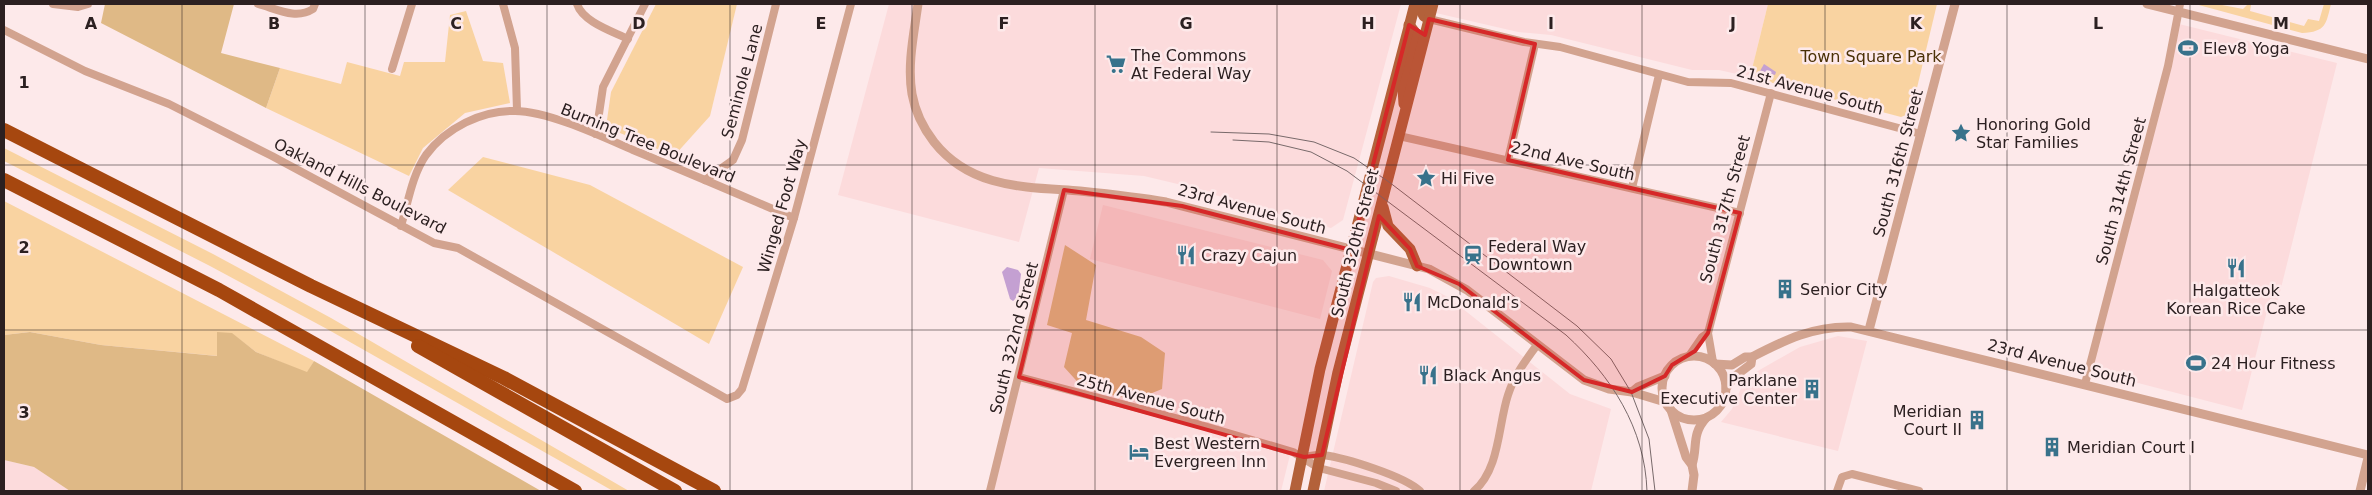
<svg xmlns="http://www.w3.org/2000/svg" width="2372" height="495" viewBox="0 0 2372 495" font-family="'DejaVu Sans',sans-serif">
<rect width="100%" height="100%" fill="#fde9ea"/>
<!-- built -->
<g fill="#fcdbdc">
<polygon points="889,4 1401,4 1343,220 1331,228 1274,213 1186,186 1144,176 1039,168 1019,242 838,195"/>
<polygon points="1439,4 1768,4 1750,77 1719,70 1692,70 1551,35 1518,32 1436,13"/>
<polygon points="2179,24 2337,63 2278,300 2270,299 2242,410 2088,370"/>
<polygon points="1103,205 1323,260 1332,271 1320,319 1090,259"/>
<polygon points="1389,276 1430,288 1448,297 1570,394 1611,409 1591,491 1324,491 1373,282 1376,278"/>
<polygon points="1838,336 1867,341 1838,451 1721,422 1732,409 1742,386 1756,372 1800,347"/>
<polygon points="1019,377 1291,451 1281,491 990,491"/>
<polygon points="4,460 34,467 70,491 4,491"/>
</g>
<!-- green -->
<g fill="#f9d3a1">
<polygon points="656,4 737,4 710,116 674,156 606,127 611,92"/>
<polygon points="1768,4 1937,4 1911,113 1901,117 1750,77"/>
<path d="M2195 4H2217L2243 9 2247 5H2251L2250 11 2304 26 2308 19 2319 21 2324 4H2331C2326 24 2326 32 2302 33Z"/>
<polygon points="466,11 483,61 503,63 510,103 465,113 423,148 409,176 266,108 280,68 341,84 347,62 400,76 404,62 445,62 450,15"/>
<polygon points="4,148 213,254 331,318 629,491 613,491 327,329 210,266 4,161"/>
<polygon points="483,157 590,185 743,267 709,344 448,190"/>
<polygon points="4,201 314,361 307,373 256,352 231,333 218,356 101,345 30,332 4,335"/>
</g>
<!-- forest -->
<g fill="#dfb986">
<polygon points="105,4 234,4 221,53 280,68 266,108 101,23"/>
<polygon points="1065,245 1096,265 1086,320 1141,337 1165,353 1162,389 1135,400 1084,389 1064,367 1072,333 1047,325"/>
<polygon points="30,332 101,345 217,356 217,332 232,333 256,352 307,372 314,361 541,491 70,491 34,467 4,460 4,335"/>
</g>
<!-- water -->
<g fill="#c4a0d2">
<polygon points="1764,64 1776,72 1775,75 1760,71"/>
<polygon points="1007,267 1018,270 1021,274 1018,297 1013,301 1010,299 1002,272"/>
</g>
<g fill="none" stroke-linecap="round" stroke-linejoin="round">
<!-- minor -->
<g stroke="#d2a38f" stroke-width="8">
<polyline points="53,4 78,7 88,4"/>
<path d="M258 4C277 9 296 20 313 9L315 4"/>
<polyline points="503,4 515,48 517,110"/>
<path d="M577 4C583 22 612 31 628 39"/>
<polyline points="1429,19 1524,42 1560,47 1688,82 1731,83 1921,134"/>
<polyline points="4,30 85,71 169,104 272,156 434,243 458,248 727,399 737,395 742,389 794,218 851,4"/>
<polyline points="392,69 412,4"/>
<polyline points="596,134 603,87 645,4"/>
<polyline points="1399,136 1740,213"/>
<polyline points="1508,160 1535,44"/>
<polyline points="705,180 733,160 742,140 776,4"/>
<polyline points="1632,188 1659,75"/>
<path d="M401 226C408 203 412 175 426 155 446 128 482 110 515 111 548 111 603 137 633 150 687 172 740 195 794 218"/>
<polyline points="1708,333 1713,362"/>
<polyline points="1689,356 1702,337 1708,333 1771,93"/>
<polyline points="1019,377 1187,421 1293,452 1319,468 1376,483 1396,491"/>
<polyline points="2085,384 2168,66 2180,4"/>
<path d="M1304 457C1310 456 1317 454 1323 455 1346 458 1404 476 1420 491"/>
<polyline points="990,491 1064,190"/>
<path d="M1474 491C1500 469 1498 425 1508 395 1514 376 1525 361 1537 345"/>
<polyline points="1837,491 1842,477 1852,474 1919,491"/>
</g>
<!-- tertiary -->
<g stroke="#d2a38f" stroke-width="9">
<path d="M918 4C914 33 907 65 912 94 915 111 924 129 934 142 971 189 1026 187 1080 191 1109 194 1137 197 1166 202L1429 269 1467 290 1584 380 1609 389 1632 392 1665 402"/>
<polyline points="2147,4 2368,59"/>
<polyline points="1869,330 1955,4"/>
<circle cx="1694" cy="388" r="32"/>
<path d="M1715 364 1732 365 1745 357H1752C1785 340 1813 326 1851 327L2368 455"/>
<polyline points="1726,388 1734,377 1751,364 1752,357"/>
<polyline points="1632,392 1638,387 1665,376"/>
<polyline points="1671,410 1686,457 1692,465 1694,475 1692,491"/>
<path d="M1692 465C1698 446 1691 435 1706 418"/>
<polyline points="2360,491 2368,458"/>
</g>
<!-- primary -->
<g stroke="#b3613a" stroke-width="11">
<polyline points="1423,4 1421,10 1424,16 1429,19"/>
<polyline points="1404,104 1403,88 1416,34 1409,25"/>
<polyline points="1383,207 1388,226 1410,249 1417,266"/>
<polyline points="1295,491 1320,369 1415,4"/>
<polyline points="1313,491 1338,372 1433,4"/>
</g>
<!-- motorway -->
<g stroke="#a6470f" stroke-width="14">
<polyline points="4,130 311,286 504,378 714,491"/>
<polyline points="4,180 219,290 575,491"/>
<polyline points="418,346 675,491"/>
</g>
<!-- tram -->
<g stroke="#78696a" stroke-width="1">
<polyline points="1211,132 1269,134 1314,142 1354,158 1389,182 1577,326 1611,359 1631,392 1649,439 1655,491"/>
<path d="M1233 140 1269 142 1311 152 1347 171 1566 335C1611 376 1645 428 1647 491"/>
</g>
</g>
<!-- marked area -->
<path fill="#d62828" fill-opacity="0.2" stroke="#d62828" stroke-width="4" stroke-linejoin="round" d="M1429 19 1535 44 1508 160 1740 213 1708 333 1695 351 1672 365 1665 376 1632 392 1584 380 1459 284 1417 266 1410 249 1379 216 1322 455 1304 457 1019 377 1064 190 1182 206 1351 250 1409 25 1425 35Z"/>
<!-- grid -->
<path fill="none" stroke="#2c2021" stroke-width="1" stroke-opacity="0.55" d="M182 4V491M365 4V491M547 4V491M730 4V491M912 4V491M1095 4V491M1277 4V491M1460 4V491M1642 4V491M1825 4V491M2007 4V491M2190 4V491M4 165H2368M4 330H2368"/>
<!-- icons -->
<defs>
<symbol id="stadium-bare" viewBox="-9 -9 18 18"><path d="M0-5a6.5 5 0 1 0 0 10a6.5 5 0 1 0 0-10ZM-3.5-1.8h7v3.6h-7Z" fill="#38728b" stroke="#fde9ea" stroke-width="2.5" paint-order="stroke"/></symbol>
<symbol id="supermarket-bare" viewBox="-9 -9 18 18"><path d="M-6-5.5h2.5l.6 2H6L4.5 2H-2.5L-4.4-4H-6ZM-1.5 3.2a1.3 1.3 0 1 0 .1 0ZM3 3.2a1.3 1.3 0 1 0 .1 0Z" fill="#38728b" stroke="#fde9ea" stroke-width="2.5" paint-order="stroke"/></symbol>
<symbol id="sight-bare" viewBox="-9 -9 18 18"><path d="M0-6L1.8-2.2L6-1.7L2.9 1.2L3.7 5.4L0 3.3L-3.7 5.4L-2.9 1.2L-6-1.7L-1.8-2.2Z" fill="#38728b" stroke="#fde9ea" stroke-width="2.5" paint-order="stroke"/></symbol>
<symbol id="restaurant-bare" viewBox="-9 -9 18 18"><path d="M-5-6h1v4h1v-4h1v4h1v-4h1v5L-1.5 .5V6h-2V.5L-5-1ZM5-6V6H3V1.5H1.5Q1.5-4 5-6Z" fill="#38728b" stroke="#fde9ea" stroke-width="2.5" paint-order="stroke"/></symbol>
<symbol id="station-bare" viewBox="-9 -9 18 18"><path d="M-3-6H3Q5-6 5-4V2Q5 4 3 4L4.5 6H3L1.5 4h-3L-3 6H-4.5L-3 4Q-5 4-5 2V-4Q-5-6-3-6ZM-3.5-4v3h7v-3ZM-3.5 1v1.5H-2V1ZM2 1v1.5H3.5V1Z" fill="#38728b" stroke="#fde9ea" stroke-width="2.5" paint-order="stroke"/></symbol>
<symbol id="building-bare" viewBox="-9 -9 18 18"><path d="M-4-6H4V6H1V3H-1V6H-4ZM-2.5-4.3h1.7v1.8h-1.7ZM.8-4.3h1.7v1.8H.8ZM-2.5-1h1.7V.8h-1.7ZM.8-1h1.7V.8H.8Z" fill="#38728b" stroke="#fde9ea" stroke-width="2.5" paint-order="stroke"/></symbol>
<symbol id="hotel-bare" viewBox="-9 -9 18 18"><path d="M-6-4.5h1.5V1H6V5H4.5V3h-9V5H-6ZM-4 0a1.8 1.8 0 1 1 3.6 0ZM.5 0V-2.5h3Q6-2.5 6 0Z" fill="#38728b" stroke="#fde9ea" stroke-width="2.5" paint-order="stroke"/></symbol>
</defs>
<g fill-rule="evenodd">
<use href="#stadium-bare" x="2174" y="34" width="28" height="28"/>
<use href="#supermarket-bare" x="1102" y="50" width="28" height="28"/>
<use href="#sight-bare" x="1947" y="119" width="28" height="28"/>
<use href="#sight-bare" x="1412" y="164" width="28" height="28"/>
<use href="#restaurant-bare" x="1172" y="241" width="28" height="28"/>
<use href="#station-bare" x="1459" y="241" width="28" height="28"/>
<use href="#restaurant-bare" x="2222" y="254" width="28" height="28"/>
<use href="#building-bare" x="1771" y="275" width="28" height="28"/>
<use href="#restaurant-bare" x="1398" y="288" width="28" height="28"/>
<use href="#stadium-bare" x="2182" y="349" width="28" height="28"/>
<use href="#restaurant-bare" x="1414" y="361" width="28" height="28"/>
<use href="#building-bare" x="1798" y="375" width="28" height="28"/>
<use href="#building-bare" x="1963" y="406" width="28" height="28"/>
<use href="#building-bare" x="2038" y="433" width="28" height="28"/>
<use href="#hotel-bare" x="1125" y="438" width="28" height="28"/>
</g>
<g text-anchor="middle" dominant-baseline="central" stroke-width="5" stroke-linejoin="round" paint-order="stroke">
<!-- poi labels -->
<g font-size="16" fill="#2c2021" stroke="#fde9ea" text-anchor="start">
<text x="2203" y="48">Elev8 Yoga</text>
<text x="1131" y="55">The Commons<tspan x="1131" dy="18">At Federal Way</tspan></text>
<text x="1976" y="124">Honoring Gold<tspan x="1976" dy="18">Star Families</tspan></text>
<text x="1441" y="178">Hi Five</text>
<text x="1488" y="246">Federal Way<tspan x="1488" dy="18">Downtown</tspan></text>
<text x="1201" y="255">Crazy Cajun</text>
<text x="1800" y="289">Senior City</text>
<text x="2236" y="290" text-anchor="middle">Halgatteok<tspan x="2236" dy="18">Korean Rice Cake</tspan></text>
<text x="1427" y="302">McDonald's</text>
<text x="2211" y="363">24 Hour Fitness</text>
<text x="1443" y="375">Black Angus</text>
<text x="1797" y="380" text-anchor="end">Parklane<tspan x="1797" dy="18">Executive Center</tspan></text>
<text x="1962" y="411" text-anchor="end">Meridian<tspan x="1962" dy="18">Court II</tspan></text>
<text x="1154" y="443">Best Western<tspan x="1154" dy="18">Evergreen Inn</tspan></text>
<text x="2067" y="447">Meridian Court I</text>
</g>
<!-- park labels -->
<g font-size="16" fill="#4a3106" stroke="#fde9ea">
<text x="1871" y="56">Town Square Park</text>
</g>
<!-- street labels -->
<g font-size="16" fill="#2c2021" stroke="#fde9ea">
<text transform="translate(742 81) rotate(-75)">Seminole Lane</text>
<text transform="translate(1810 90) rotate(15)">21st Avenue South</text>
<text transform="translate(648 143) rotate(22)">Burning Tree Boulevard</text>
<text transform="translate(1573 161) rotate(13)">22nd Ave South</text>
<text transform="translate(1898 163) rotate(-75)">South 316th Street</text>
<text transform="translate(360 186) rotate(27)">Oakland Hills Boulevard</text>
<text transform="translate(2121 191) rotate(-75)">South 314th Street</text>
<text transform="translate(782 206) rotate(-74)">Winged Foot Way</text>
<text transform="translate(1252 209) rotate(15)">23rd Avenue South</text>
<text transform="translate(1725 209) rotate(-75)">South 317th Street</text>
<text transform="translate(1355 243) rotate(-76)">South 320th Street</text>
<text transform="translate(1014 338) rotate(-76)">South 322nd Street</text>
<text transform="translate(2062 363) rotate(14)">23rd Avenue South</text>
<text transform="translate(1151 399) rotate(15)">25th Avenue South</text>
</g>
</g>
<g font-size="16" text-anchor="middle" font-weight="bold" fill="#2c2021" stroke="#fde9ea" stroke-width="5" stroke-linejoin="round" paint-order="stroke">
<text x="91" y="29">A</text>
<text x="274" y="29">B</text>
<text x="456" y="29">C</text>
<text x="639" y="29">D</text>
<text x="821" y="29">E</text>
<text x="1004" y="29">F</text>
<text x="1186" y="29">G</text>
<text x="1368" y="29">H</text>
<text x="1551" y="29">I</text>
<text x="1733" y="29">J</text>
<text x="1916" y="29">K</text>
<text x="2098" y="29">L</text>
<text x="2281" y="29">M</text>
<text x="24" y="88">1</text>
<text x="24" y="253">2</text>
<text x="24" y="418">3</text>
</g>
<!-- border -->
<rect width="2372" height="495" fill="none" stroke="#2c2021" stroke-width="10"/>
</svg>
